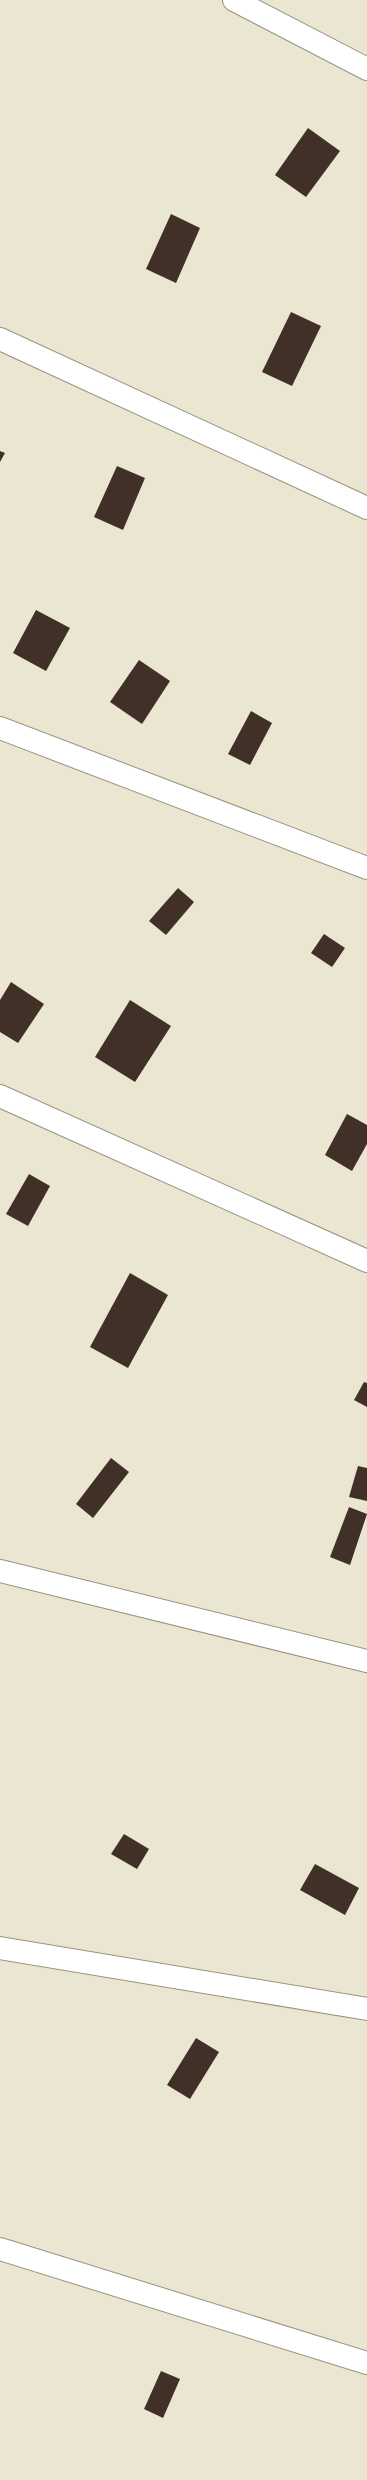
<svg xmlns="http://www.w3.org/2000/svg" width="367" height="2480" viewBox="0 0 367 2480" font-family="'Fira Sans Condensed',sans-serif">
<rect width="100%" height="100%" fill="#eae6d1"/>
<!-- building -->
<g fill="#403028">
<polygon points="308,128 340,151 306,197 275,175"/>
<polygon points="171,214 200,228 176,283 146,269"/>
<polygon points="291,312 321,326 292,386 262,372"/>
<polygon points="0,451 5,453 0,462"/>
<polygon points="117,466 145,478 123,530 94,517"/>
<polygon points="36,610 70,628 46,671 13,653"/>
<polygon points="139,660 170,681 142,724 110,702"/>
<polygon points="251,711 272,723 250,765 228,754"/>
<polygon points="178,888 194,902 166,935 149,921"/>
<polygon points="324,934 345,948 332,967 311,953"/>
<polygon points="11,982 44,1004 18,1043 0,1032 0,1000"/>
<polygon points="130,1000 171,1026 135,1082 95,1057"/>
<polygon points="347,1114 367,1125 367,1144 352,1171 325,1155"/>
<polygon points="29,1174 50,1186 28,1226 6,1214"/>
<polygon points="130,1273 168,1295 128,1368 90,1347"/>
<polygon points="364,1382 367,1383 367,1407 354,1400"/>
<polygon points="111,1458 129,1472 93,1518 76,1504"/>
<polygon points="358,1466 367,1468 367,1501 349,1497"/>
<polygon points="349,1507 367,1514 350,1565 330,1557"/>
<polygon points="124,1834 149,1849 137,1869 111,1854"/>
<polygon points="315,1864 359,1888 345,1915 300,1890"/>
<polygon points="196,2038 219,2052 190,2099 167,2085"/>
<polygon points="161,2371 180,2379 163,2418 144,2409"/>
</g>
<g fill="none" stroke-linecap="round" stroke-linejoin="round">
<defs>
<g id="minor">
<polyline points="234,0 367,69"/>
<polyline points="0,339 367,508"/>
<polyline points="0,728 367,868"/>
<polyline points="0,1096 367,1261"/>
<polyline points="0,1571 367,1661"/>
<polyline points="0,1948 367,2009"/>
<polyline points="0,2249 367,2363"/>
</g>
</defs>
<!-- minor casing -->
<use href="#minor" stroke="#989480" stroke-width="24"/>
<!-- minor -->
<use href="#minor" stroke="#fff" stroke-width="22"/>
</g>
</svg>
